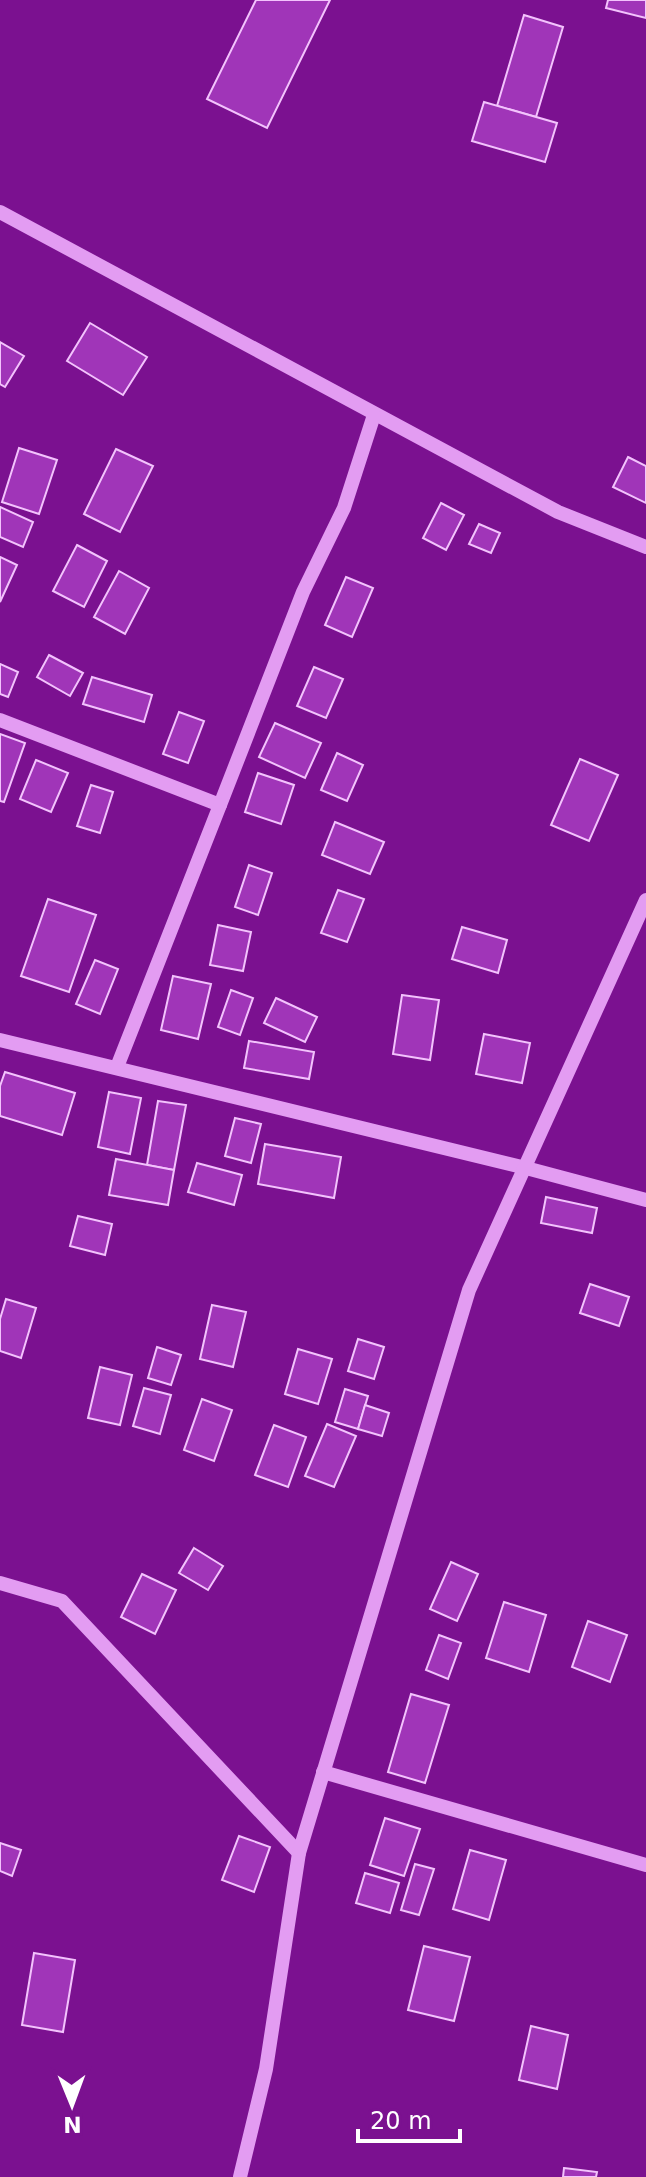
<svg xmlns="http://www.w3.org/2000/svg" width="646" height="2177" viewBox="0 0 646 2177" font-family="'DejaVu Sans',sans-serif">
<rect width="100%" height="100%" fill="#7b1190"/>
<!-- building -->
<g fill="#a035b8" stroke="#f3c3fd" stroke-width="2">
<polygon points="256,0 330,0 267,128 207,99"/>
<polygon points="608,0 646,0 646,18 606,8"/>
<polygon points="524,15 563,27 536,117 497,106"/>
<polygon points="484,102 557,123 545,162 472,141"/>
<polygon points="90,323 147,357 123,395 67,361"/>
<polygon points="0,342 24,356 5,387 0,384"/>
<polygon points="19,448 57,460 39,514 2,502"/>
<polygon points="116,449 153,466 120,532 84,514"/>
<polygon points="628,457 646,466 646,503 613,487"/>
<polygon points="441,503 464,515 446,550 423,538"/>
<polygon points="0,507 33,522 23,547 0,537"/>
<polygon points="479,524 500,533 491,553 469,544"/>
<polygon points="77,545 107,561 84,607 53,591"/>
<polygon points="0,557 17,565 0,602"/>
<polygon points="119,571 149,588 125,634 94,617"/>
<polygon points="346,577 373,588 352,637 325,625"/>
<polygon points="49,655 83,673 70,696 37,677"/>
<polygon points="0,664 18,672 8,697 0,694"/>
<polygon points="314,667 343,679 326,718 297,706"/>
<polygon points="92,677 152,695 144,722 83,704"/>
<polygon points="179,712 204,721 188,763 163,754"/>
<polygon points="275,723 321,743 305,778 259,757"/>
<polygon points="0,734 25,743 4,802 0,801"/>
<polygon points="337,753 363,765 347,801 321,790"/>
<polygon points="580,759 618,775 589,841 551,825"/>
<polygon points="36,760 68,773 51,812 20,799"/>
<polygon points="258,773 294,785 281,824 245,812"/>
<polygon points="91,785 113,792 100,833 77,826"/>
<polygon points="335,822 384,842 370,874 322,855"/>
<polygon points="249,865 272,873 258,915 235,907"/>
<polygon points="338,890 364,899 347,942 321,933"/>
<polygon points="48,899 96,915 69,992 21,976"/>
<polygon points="218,925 251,932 243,971 210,965"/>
<polygon points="462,927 507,940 498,973 452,959"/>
<polygon points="95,960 118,969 100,1014 76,1004"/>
<polygon points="173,976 211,984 198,1039 161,1030"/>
<polygon points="231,990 253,998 240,1035 218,1027"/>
<polygon points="402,995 439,1000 430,1060 393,1054"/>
<polygon points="276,998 317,1017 305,1042 264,1023"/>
<polygon points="484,1034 530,1043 522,1083 476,1074"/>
<polygon points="249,1041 314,1052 309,1079 244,1068"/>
<polygon points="5,1072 75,1093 62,1135 0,1116 0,1086"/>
<polygon points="109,1092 141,1098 130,1154 98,1147"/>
<polygon points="158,1101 186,1105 174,1170 147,1165"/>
<polygon points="235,1118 261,1124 251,1163 225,1156"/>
<polygon points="265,1144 341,1157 334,1198 258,1184"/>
<polygon points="116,1159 174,1170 168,1205 109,1195"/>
<polygon points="197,1163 242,1175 234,1205 188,1192"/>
<polygon points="546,1197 597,1208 592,1233 541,1223"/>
<polygon points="78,1216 112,1224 105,1255 70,1246"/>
<polygon points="590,1284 629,1297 619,1326 580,1313"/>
<polygon points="6,1299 36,1308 21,1358 0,1351 0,1319"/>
<polygon points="212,1305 246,1312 233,1367 200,1359"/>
<polygon points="358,1339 384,1347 374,1379 348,1371"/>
<polygon points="157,1347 181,1355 171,1385 148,1378"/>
<polygon points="298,1349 332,1359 318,1404 285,1394"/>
<polygon points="100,1367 132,1375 120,1425 88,1418"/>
<polygon points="144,1388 171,1395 160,1434 133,1426"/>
<polygon points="345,1389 368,1396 358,1429 335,1422"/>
<polygon points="202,1399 232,1410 214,1461 184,1450"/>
<polygon points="365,1405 389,1413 382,1436 358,1429"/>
<polygon points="327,1424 356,1436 334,1487 305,1476"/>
<polygon points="274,1425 306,1437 288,1487 255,1475"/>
<polygon points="194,1548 223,1566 208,1590 179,1573"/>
<polygon points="451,1562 478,1574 457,1621 430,1609"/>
<polygon points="142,1574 176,1590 155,1634 121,1617"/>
<polygon points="504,1602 546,1615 529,1672 486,1658"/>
<polygon points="588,1621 627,1635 610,1682 572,1667"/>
<polygon points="439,1635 461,1643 448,1679 426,1670"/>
<polygon points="411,1694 449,1705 425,1783 388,1772"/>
<polygon points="385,1818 420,1829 404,1876 370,1865"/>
<polygon points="239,1836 270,1847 254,1892 222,1880"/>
<polygon points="0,1843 21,1850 12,1876 0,1871"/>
<polygon points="470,1850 506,1860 489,1920 453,1909"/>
<polygon points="415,1864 434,1869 419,1915 401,1910"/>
<polygon points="365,1873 399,1883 390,1913 356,1903"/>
<polygon points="424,1946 470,1957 454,2021 408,2010"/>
<polygon points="34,1953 75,1960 63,2032 22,2025"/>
<polygon points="531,2026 568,2035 557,2089 519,2080"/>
<polygon points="564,2168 597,2172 596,2177 563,2177"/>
</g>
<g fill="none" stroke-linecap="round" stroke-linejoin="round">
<!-- minor -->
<g stroke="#e39cf2" stroke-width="14">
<polyline points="0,212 558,512 646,547"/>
<polyline points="0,720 220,805 303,592 344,508 374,415"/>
<polyline points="0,1040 526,1168 646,1200"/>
<polyline points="117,1067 220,805"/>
<polyline points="0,1583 62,1601 299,1853"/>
<polyline points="323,1772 646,1865"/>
<polyline points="240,2177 266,2069 299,1853 469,1290 646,900"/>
</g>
</g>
<!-- north arrow -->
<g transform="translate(72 2105) rotate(179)" stroke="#7b1190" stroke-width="6" paint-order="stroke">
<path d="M0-6L14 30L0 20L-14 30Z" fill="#ffffff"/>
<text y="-12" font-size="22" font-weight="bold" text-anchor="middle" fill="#ffffff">N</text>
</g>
<!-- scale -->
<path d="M358 2129v12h102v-12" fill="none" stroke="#ffffff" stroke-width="4"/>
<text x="370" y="2129" font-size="24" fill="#ffffff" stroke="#7b1190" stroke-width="6" paint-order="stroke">20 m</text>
</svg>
